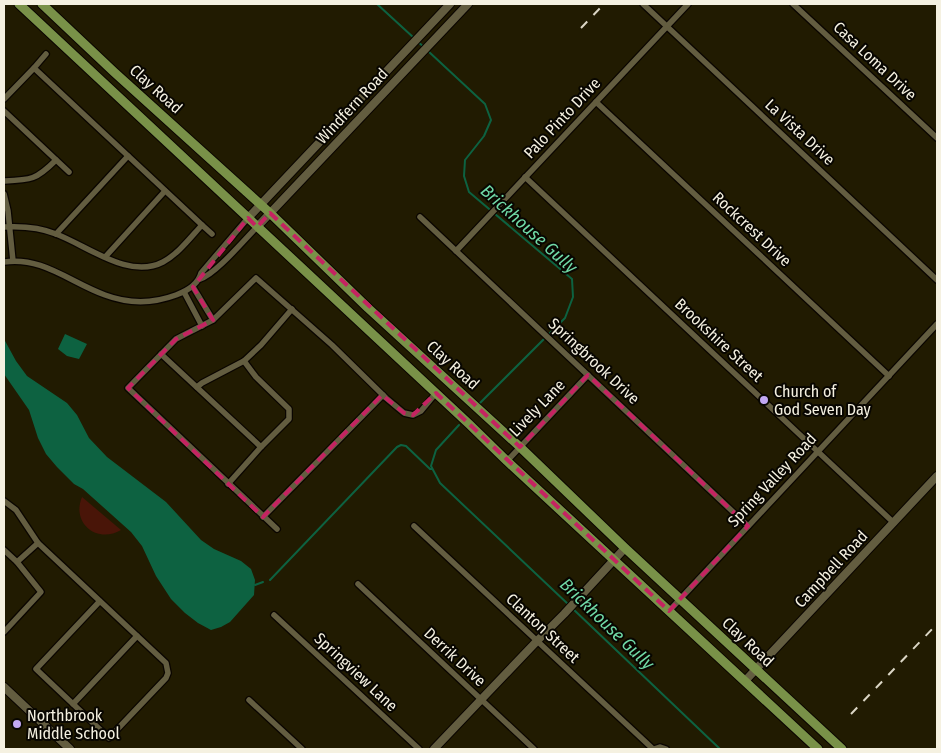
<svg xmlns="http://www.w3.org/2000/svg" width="941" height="753" viewBox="0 0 941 753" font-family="'Fira Sans Condensed',sans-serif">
<rect width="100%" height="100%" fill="#211b01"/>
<!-- green -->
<path fill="#491508" d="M82 497 121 530C97 544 71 523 82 497Z"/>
<!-- water -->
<g fill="#0d6241">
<polygon points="65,334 87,344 79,359 67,356 58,349"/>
<polygon points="4,339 16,361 27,376 67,403 77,415 89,438 107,457 166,502 201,540 214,549 241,561 251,569 255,580 254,595 230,622 221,627 211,630 198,623 185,613 171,599 156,576 142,546 131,532 83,489 74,484 57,467 46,454 38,438 29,410 4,374"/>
</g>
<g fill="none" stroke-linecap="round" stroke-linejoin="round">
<!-- stream -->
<g stroke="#0d6241" stroke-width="2">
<polyline points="377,4 414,38"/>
<polyline points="417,41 425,48"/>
<polyline points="428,51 485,104 491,120 484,136 465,160 464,176 469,192 572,279 573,297 565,318 480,403"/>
<polyline points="459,425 436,450 431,466 440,483 569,605"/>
<polyline points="270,580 397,447 401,445 406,446 430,469 432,469"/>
<polyline points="255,585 263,582"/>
<polyline points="572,608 720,749"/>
</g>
<defs>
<g id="minor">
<polyline points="643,4 937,280"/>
<polyline points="793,4 937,138"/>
<polyline points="46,54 34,68 202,225"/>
<polyline points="4,99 34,68"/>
<polyline points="596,102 889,376"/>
<polyline points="4,111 69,172"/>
<polyline points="525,177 894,523"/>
<path d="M4 181C31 180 36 180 56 160"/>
<polyline points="4,194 8,211 13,261"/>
<polyline points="420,217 748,526"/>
<path d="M4 227C22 226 39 227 56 234 88 246 129 280 163 262 178 254 190 238 202 225L212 234"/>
<polyline points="56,234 128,156"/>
<polyline points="456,251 688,4"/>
<polyline points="106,256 165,191"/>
<path d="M4 262C42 256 71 283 105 295 129 304 152 304 176 295 187 291 198 285 201 273L248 218"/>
<path d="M200 279C215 275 245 239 257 227"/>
<polyline points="193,287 213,320"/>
<polyline points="184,292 202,326"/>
<polyline points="161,354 261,447"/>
<polyline points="197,387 202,383 244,361 261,345 292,309"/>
<polyline points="507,461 588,375"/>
<polyline points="228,484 261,447 289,419 289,409 256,377 244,361"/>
<polyline points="4,501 16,510 38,543 166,663 168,673 166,678 109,738 36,669 100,601"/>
<polyline points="263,517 383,395"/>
<polyline points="414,526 653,749"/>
<polyline points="277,529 128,388 176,339 213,320 256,278 332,345 386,398 404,413 413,415 421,411 436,393"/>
<polyline points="4,550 17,562 41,592 4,632"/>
<polyline points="17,562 38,543"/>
<polyline points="358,584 534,749"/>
<polyline points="669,611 937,324"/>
<polyline points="274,615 419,749"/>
<polyline points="249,700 302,749"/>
<polyline points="73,704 137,636"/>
<polyline points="654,749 660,747 666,749"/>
</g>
<g id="tertiary">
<polyline points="248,218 450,4"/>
<polyline points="257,227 468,4"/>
<polyline points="745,681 937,476"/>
<polyline points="4,687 70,749"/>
<polyline points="434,749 537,641 564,614 625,548"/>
</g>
<g id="primary">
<polyline points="19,4 469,424 507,461 818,749"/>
<polyline points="42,4 114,72 270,213 368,308 520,447 625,548 842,749"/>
</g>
</defs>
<!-- minor casing -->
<use href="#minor" stroke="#0a0500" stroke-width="8"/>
<!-- tertiary casing -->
<use href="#tertiary" stroke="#0a0500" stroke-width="10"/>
<!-- primary casing -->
<use href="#primary" stroke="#0a0500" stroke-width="11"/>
<!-- minor -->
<use href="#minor" stroke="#635d40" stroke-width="5.5"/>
<!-- tertiary -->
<use href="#tertiary" stroke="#635d40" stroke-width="8"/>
<!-- primary -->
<use href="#primary" stroke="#799148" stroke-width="9"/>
<!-- rail -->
<g stroke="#dbd6c5" stroke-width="2" stroke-dasharray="9 9" stroke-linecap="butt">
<polyline points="581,28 604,4"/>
<polyline points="851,714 937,624"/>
</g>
</g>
<!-- marked area -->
<path fill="none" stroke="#c52362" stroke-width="4" stroke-dasharray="10 6" stroke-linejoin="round" d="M270 213 520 447 588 375 748 526 669 611 436 393 413 415 404 413 382 395 263 517 128 388 176 339 213 320 193 287 248 218 257 227Z"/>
<!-- markers -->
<g fill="#c2a8f3" stroke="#080601" stroke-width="2">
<circle cx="764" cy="400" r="5"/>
<circle cx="17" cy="724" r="5"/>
</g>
<g text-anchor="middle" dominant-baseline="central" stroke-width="4" stroke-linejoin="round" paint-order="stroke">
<!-- street labels -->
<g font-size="16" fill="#f5f1e1" stroke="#080601">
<text transform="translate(875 61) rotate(43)">Casa Loma Drive</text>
<text transform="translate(156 89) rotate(42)">Clay Road</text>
<text transform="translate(352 106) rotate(-47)">Windfern Road</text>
<text transform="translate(562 118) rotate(-47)">Palo Pinto Drive</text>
<text transform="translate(800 132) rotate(43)">La Vista Drive</text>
<text transform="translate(752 229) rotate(43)">Rockcrest Drive</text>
<text transform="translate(719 340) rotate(43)">Brookshire Street</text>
<text transform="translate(594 361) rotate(43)">Springbrook Drive</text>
<text transform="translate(453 365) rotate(42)">Clay Road</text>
<text transform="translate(537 408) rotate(-46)">Lively Lane</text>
<text transform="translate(772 480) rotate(-47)">Spring Valley Road</text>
<text transform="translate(831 569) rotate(-47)">Campbell Road</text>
<text transform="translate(543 628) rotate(43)">Clanton Street</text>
<text transform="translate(748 642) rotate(43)">Clay Road</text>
<text transform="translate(455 657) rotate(43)">Derrik Drive</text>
<text transform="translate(356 672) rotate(43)">Springview Lane</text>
</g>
<!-- poi labels -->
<g font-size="16" fill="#f5f1e1" stroke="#080601" text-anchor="start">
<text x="774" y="391">Church of<tspan x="774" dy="18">God Seven Day</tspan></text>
<text x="27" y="715">Northbrook<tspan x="27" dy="18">Middle School</tspan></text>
</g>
<!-- water labels -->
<g font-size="18" font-style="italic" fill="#70d9a6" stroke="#080601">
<text transform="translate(529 229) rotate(42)">Brickhouse Gully</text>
<text transform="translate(607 624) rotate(44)">Brickhouse Gully</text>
</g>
</g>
<!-- border -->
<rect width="941" height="753" fill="none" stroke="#f5f1e1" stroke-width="10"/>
</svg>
